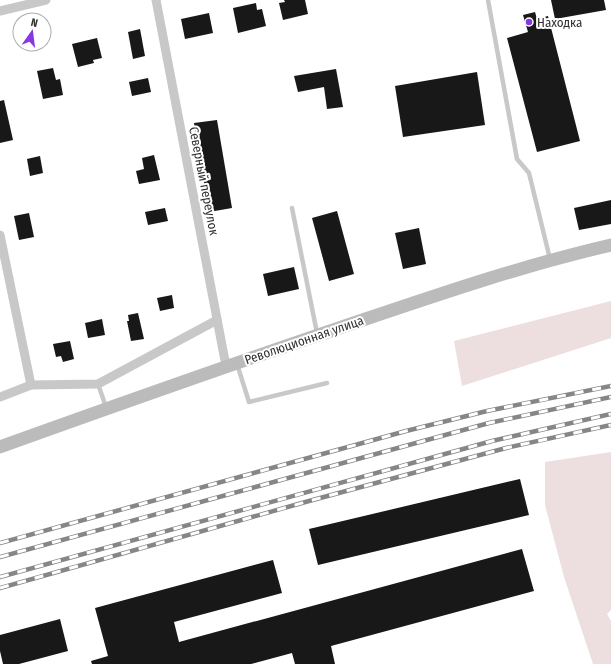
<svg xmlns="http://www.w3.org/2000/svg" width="611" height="664" viewBox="0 0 611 664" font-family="'Fira Sans Condensed',sans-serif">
<rect width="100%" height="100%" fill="#fff"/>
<!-- green -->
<g fill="#eddfdf">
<polygon points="611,301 611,338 462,386 454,341"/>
<polygon points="611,452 611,610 607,614 611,621 611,664 593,664 564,577 545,505 545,462"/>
</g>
<!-- building -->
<g fill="#181818">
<polygon points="284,0 305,0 308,14 283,20 279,3 285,2"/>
<polygon points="551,0 604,0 606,10 555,19"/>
<polygon points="256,3 257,10 262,9 266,26 238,33 233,8"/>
<polygon points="535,12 537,19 548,16 580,141 537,152 507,38 528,32 523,15"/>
<polygon points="209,13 213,33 185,39 181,19"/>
<polygon points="140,29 145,56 133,59 128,32"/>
<polygon points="97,38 102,58 93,60 94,63 78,67 72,44"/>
<polygon points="53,68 56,80 60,79 63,95 43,99 37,71"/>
<polygon points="336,69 343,107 327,109 324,87 298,92 294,76"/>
<polygon points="477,72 485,125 403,137 395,86"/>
<polygon points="148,78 151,92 132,96 129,82"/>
<polygon points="4,100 13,140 0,143 0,101"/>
<polygon points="217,120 232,208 209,212 194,123"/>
<polygon points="154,155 160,180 139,184 136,171 144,169 142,158"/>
<polygon points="40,156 43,173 30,176 27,159"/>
<polygon points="611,200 611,224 579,230 574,208"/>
<polygon points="165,208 168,221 148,225 145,212"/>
<polygon points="337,211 354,274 329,281 312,218"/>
<polygon points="29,213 34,237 19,240 14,216"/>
<polygon points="419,228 426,264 403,269 395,233"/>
<polygon points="294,267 299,289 268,296 263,274"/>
<polygon points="172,295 174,308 160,311 157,298"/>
<polygon points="138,313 144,339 131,341 127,321 129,321 128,315"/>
<polygon points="102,319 105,335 88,338 85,323"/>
<polygon points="70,341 74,359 63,362 61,356 56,357 53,344"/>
<polygon points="520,479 529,515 318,565 309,529"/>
<polygon points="522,549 534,591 331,646 335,664 295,664 292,653 251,664 92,664 91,661 108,656 95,608 273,560 282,593 174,622 179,642"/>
<polygon points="60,619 68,651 19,664 3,664 0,651 0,635"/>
</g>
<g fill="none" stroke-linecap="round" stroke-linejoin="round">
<!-- lane -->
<g stroke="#c8c8c8" stroke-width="4.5">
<polyline points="488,0 517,159 529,173 550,259"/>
<polyline points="292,208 317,333"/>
<polyline points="237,364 249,402 327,383"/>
<polyline points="98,384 106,407"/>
</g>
<!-- street -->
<g stroke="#c8c8c8" stroke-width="9">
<polyline points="156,0 226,366"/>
<polyline points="0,11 46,0"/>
<polyline points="0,235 31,385"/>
<polyline points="0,397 31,385 98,384 217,320"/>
</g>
<!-- secondary -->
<path stroke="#bbb" stroke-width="13" d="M0 447C114 406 227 366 342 327 431 297 520 266 611 245"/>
<defs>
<g id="rail">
<polyline points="0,543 406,431 487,411 611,386"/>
<polyline points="0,557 489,423 611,397"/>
<polyline points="0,577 492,441 611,414"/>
<polyline points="0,588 309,501 506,448 611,425"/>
</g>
</defs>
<!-- rail casing -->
<use href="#rail" stroke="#868686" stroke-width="4.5"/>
<!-- rail -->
<use href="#rail" stroke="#fff" stroke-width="3" stroke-dasharray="9" stroke-linecap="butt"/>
</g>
<!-- markers -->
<circle fill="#8837e3" stroke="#fff" stroke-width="1.5" cx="529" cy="22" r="4"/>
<g text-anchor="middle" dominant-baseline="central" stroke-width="4" stroke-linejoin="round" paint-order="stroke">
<!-- poi labels -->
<g font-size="13" fill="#313131" stroke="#fff" text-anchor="start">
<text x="537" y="22">Находка</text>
</g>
<!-- street labels -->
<g font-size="13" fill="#313131" stroke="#fff">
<text transform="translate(204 181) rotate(79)">Северный переулок</text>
<text transform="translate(304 340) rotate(-19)">Революционная улица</text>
</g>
</g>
<!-- north arrow -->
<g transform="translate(32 32) rotate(14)"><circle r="19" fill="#ffffff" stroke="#adadad"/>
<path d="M0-3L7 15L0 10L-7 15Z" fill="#8837e3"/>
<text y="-6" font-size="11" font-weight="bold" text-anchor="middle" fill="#313131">N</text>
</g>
</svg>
